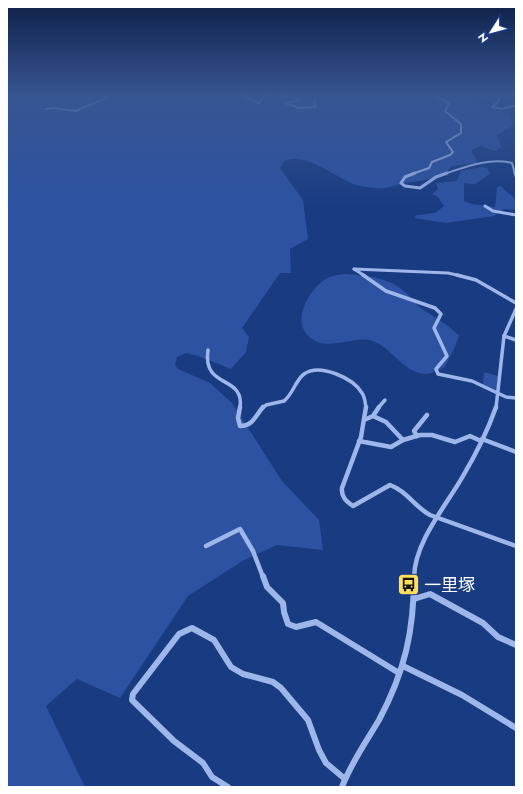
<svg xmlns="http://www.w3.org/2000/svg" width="523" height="794" viewBox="0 0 523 794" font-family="Jost,'Noto Sans JP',sans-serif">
<rect width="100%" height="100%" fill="#193b82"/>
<!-- green -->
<g fill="#2c52a1">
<path d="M7 94H463L481 104 509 114 513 122 512 126 497 135 501 147 495 151 481 146 472 150V153L477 160 476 163 452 166C444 177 424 181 411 182 401 183 393 187 384 188 378 189 366 187 360 186 337 180 308 151 284 161L280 168 303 200 308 239 290 249 291 273H280L242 328 249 337 246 352 231 369 198 356 186 353 177 357 175 365 178 369 210 383 232 403 282 481 319 520 323 550 277 545 244 560 188 596 120 698 77 679 46 706 85 787H7Z"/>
<path d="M482 167 487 168 490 174 475 184 464 183V201L472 204 495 207 497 187 501 186C510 198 516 192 516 210L504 209 494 216 446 223 414 218 417 215 435 213 444 206 438 197 432 194 438 189 436 183 457 181 461 171Z"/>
<path d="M344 274C364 275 389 277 405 292 411 297 415 304 422 309 435 318 448 324 459 336L454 349 444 368C439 369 432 374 427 374 402 374 392 345 369 340 353 337 331 349 315 341 289 327 306 293 324 280 330 276 337 275 344 274Z"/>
<polygon points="484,372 498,376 496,390 483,385"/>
</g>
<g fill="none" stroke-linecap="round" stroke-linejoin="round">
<!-- street-far4 -->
<g stroke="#9db7eb" stroke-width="2">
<polyline points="239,94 259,103 263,97 270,94"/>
<polyline points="278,94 296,98 299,100 285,103 299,108 315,107 314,101 321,94"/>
<polyline points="448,94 458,94"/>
<polyline points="501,94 498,102 492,107 502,109 516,105"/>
<polyline points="46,109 54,108 76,111 108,97 102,94"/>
<polyline points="412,174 429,168 432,162 450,155 453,152 446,142 461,133 461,124 445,111 449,103 431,94"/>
<path d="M444 174C465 167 490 157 512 163L515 174"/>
</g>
<!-- street-far3 -->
<g stroke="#9db7eb" stroke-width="3">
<polyline points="415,173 405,177 401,183 405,186 420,188 436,177 447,173"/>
<polyline points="515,173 516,176"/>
<polyline points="485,206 493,211 516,215"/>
<polyline points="354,269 365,276"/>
<polyline points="354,269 448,273 461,276"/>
</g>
<!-- street-far2 -->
<g stroke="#9db7eb" stroke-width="3.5">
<polyline points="363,275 386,291 435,308 441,314 434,328 447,356 436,369 438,374 472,381 506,397 516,398"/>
<polyline points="457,275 476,280 516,303"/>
<polyline points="504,336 516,340"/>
<path d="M208 350C202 390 245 374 240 408"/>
<path d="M263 408 266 405 284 401C293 394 295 381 304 374 320 363 353 378 362 393 365 397 365 402 366 408"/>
<polyline points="378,408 385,400"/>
<polyline points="496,408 504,336 516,309"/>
</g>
<!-- street-far1 -->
<g stroke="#9db7eb" stroke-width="4.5">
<path d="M240 407 238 418 240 426C253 426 256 415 263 407"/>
<path d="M366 407 361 437 342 488C341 497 346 501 353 506L390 485C407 491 415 507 430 515L516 546"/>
<polyline points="373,416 379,407"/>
<polyline points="364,420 373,416 386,422 403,440"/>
<polyline points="417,436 414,431 427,415"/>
<polyline points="482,439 516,452"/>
<polyline points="359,441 391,447 403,440 420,435 432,435 455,442 470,436 481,441"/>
<polyline points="206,546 240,529 253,551 263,577"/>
<path d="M414 577C415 541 446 506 463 476 476 454 488 430 496 407"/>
</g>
<!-- street -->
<g stroke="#9db7eb" stroke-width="6">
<polyline points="263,576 267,587 283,603 284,612 288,624 296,627 316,622 399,673"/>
<polyline points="414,599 430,594 483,623 498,637 516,645"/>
<polyline points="403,666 462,695 516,728"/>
<polyline points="228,787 212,777 203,763 174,741 132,700 133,694 179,634 192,628 214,640 231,667 243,674 273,682 281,688 308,720 319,750 326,763 345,779"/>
<path d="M342 787C351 763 366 742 379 720 405 671 414 631 414 576"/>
</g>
</g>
<!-- sky -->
<linearGradient id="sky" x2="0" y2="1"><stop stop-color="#0e2048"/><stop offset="0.46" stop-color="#385592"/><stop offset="1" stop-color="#385592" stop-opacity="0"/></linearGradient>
<rect width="523" height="206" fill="url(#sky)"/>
<!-- icons -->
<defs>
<symbol id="bus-square" viewBox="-11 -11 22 22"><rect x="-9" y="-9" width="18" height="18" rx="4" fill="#ffe157" stroke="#193b82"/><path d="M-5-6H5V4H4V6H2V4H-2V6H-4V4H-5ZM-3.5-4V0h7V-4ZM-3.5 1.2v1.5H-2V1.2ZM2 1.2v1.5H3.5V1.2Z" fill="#111"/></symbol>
</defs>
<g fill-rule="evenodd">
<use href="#bus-square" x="396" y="572" width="25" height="25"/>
</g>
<g text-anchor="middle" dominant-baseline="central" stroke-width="4" stroke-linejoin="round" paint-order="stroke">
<!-- near-poi labels -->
<g font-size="17" fill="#fff" stroke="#193b82" text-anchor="start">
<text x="424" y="585">一里塚</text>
</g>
</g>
<!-- border -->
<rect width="523" height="794" fill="none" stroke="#ffffff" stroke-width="16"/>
<!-- north arrow -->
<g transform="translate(491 32) rotate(234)" stroke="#193b82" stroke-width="3" paint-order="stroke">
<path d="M0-3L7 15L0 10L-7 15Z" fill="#ffffff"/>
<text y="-6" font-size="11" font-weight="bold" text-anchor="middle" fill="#ffffff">N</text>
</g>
</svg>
